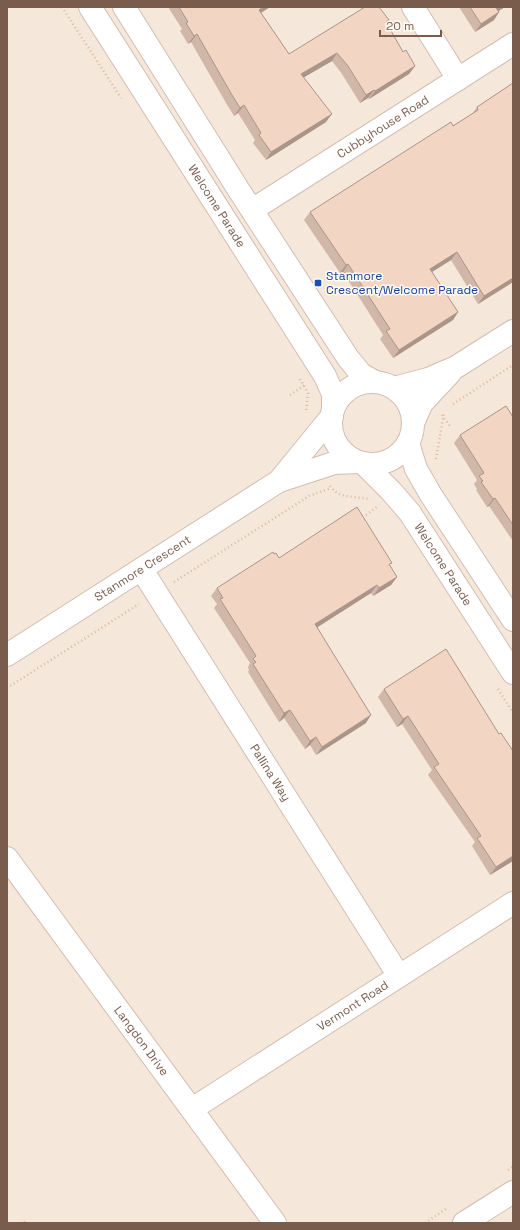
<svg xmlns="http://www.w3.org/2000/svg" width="520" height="1230" viewBox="0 0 520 1230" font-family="'Space Grotesk',sans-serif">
<rect width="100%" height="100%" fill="#fdf6ec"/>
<!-- residential -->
<rect fill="#f5e8da" x="7" y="7" width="506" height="1216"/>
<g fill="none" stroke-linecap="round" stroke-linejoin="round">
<defs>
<g id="minor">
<polyline points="413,7 458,79"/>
<path id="s1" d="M252 210 513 44"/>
<path id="s2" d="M142 570 399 976"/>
<path id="s3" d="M7 858 275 1223"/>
<path id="s4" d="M192 1109 513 903"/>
<polyline points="464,1223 513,1192"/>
</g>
<g id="tertiary">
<path id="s5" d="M90 7 325 376 333 394V409"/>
<polyline points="124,7 240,192 348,358 361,374 375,382"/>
<circle cx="372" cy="423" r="41"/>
<polyline points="394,388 428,379 456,367 513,331"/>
<polyline points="413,423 422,403 450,373"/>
<polyline points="408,443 416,469 431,495 513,620"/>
<path id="s6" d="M363 463 391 491 410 513 513 673"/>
<polyline points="279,481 332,416"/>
<path id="s7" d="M7 655 279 481 334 463 358 462"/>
</g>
</defs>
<!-- minor casing -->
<use href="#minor" stroke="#d1beb0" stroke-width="24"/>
<!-- tertiary casing -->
<use href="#tertiary" stroke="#d1beb0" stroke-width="24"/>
<!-- path -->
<g stroke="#d9b8a5" stroke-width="2.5" stroke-dasharray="1 3" stroke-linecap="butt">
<polyline points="62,7 121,98"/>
<polyline points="300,379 308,393 306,412"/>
<polyline points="290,395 305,385"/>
<polyline points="453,404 513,365"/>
<polyline points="442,415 450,426"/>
<polyline points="436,459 444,413"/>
<path d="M330 486C339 499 355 496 369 499"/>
<polyline points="366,515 378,506"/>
<polyline points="174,582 309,496 331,488"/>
<polyline points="7,688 139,604"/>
<polyline points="498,689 513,713"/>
<polyline points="508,1170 513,1167"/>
<polyline points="21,1223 24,1221 25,1223"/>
<polyline points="425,1223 446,1209"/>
<polyline points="510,1223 513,1221"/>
</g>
<!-- minor -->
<use href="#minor" stroke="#fff" stroke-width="22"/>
<!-- tertiary -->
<use href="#tertiary" stroke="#fff" stroke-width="22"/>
</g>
<!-- wall -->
<g fill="#d1b7a8">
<polygon points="168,7 270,7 261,13 289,54 386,24 403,52 415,66 409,74 369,99 368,98 360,103 342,74 332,61 304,77 326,122 266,160 253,143 255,140 238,113 234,116 226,103 191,42 188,44 180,31 182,29"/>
<polygon points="459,7 505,7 498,11 499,12 494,20 475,32"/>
<polygon points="513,83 513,282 478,304 451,260 432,272 458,312 453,320 393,358 380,339 383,335 343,272 340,273 304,220 310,212 472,114 477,107"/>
<polygon points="513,417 513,541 489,506 487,507 476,490 477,489 474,484 477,480 454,443 460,435"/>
<polygon points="274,554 279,558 390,565 397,577 391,585 373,596 371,593 317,627 366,723 316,755 310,745 305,749 284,718 279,722 248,672 249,670 248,667 250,663 214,608 217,604 211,596 217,588"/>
<polygon points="384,689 499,734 513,751 513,861 490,875 472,846 475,842 428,775 432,770 402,724 397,727 378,697"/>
</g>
<!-- shaded-wall -->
<g fill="#aa9588">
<polygon points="263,7 270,7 253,18 259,10"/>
<polygon points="498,7 505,7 491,16 496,8"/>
<polygon points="499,12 494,20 475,32 481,24"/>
<polygon points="197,34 191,42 188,44 194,36"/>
<polygon points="337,53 332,61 296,82 301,74"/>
<polygon points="415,66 409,74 369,99 375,91"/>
<polygon points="374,90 368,98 360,103 366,95"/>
<polygon points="244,105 238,113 234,116 240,108"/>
<polygon points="332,114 326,122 266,160 271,152"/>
<polygon points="457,252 451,260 424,277 430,269"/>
<polygon points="348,264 343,272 340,273 346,265"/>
<polygon points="513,278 513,282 478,304 484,296"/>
<polygon points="458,312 453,320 393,358 399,350"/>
<polygon points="495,498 489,506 487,507 493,499"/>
<polygon points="397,577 391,585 373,596 379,588"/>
<polygon points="377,585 371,593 310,632 315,624"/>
<polygon points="290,710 284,718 279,722 284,713"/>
<polygon points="371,715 366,723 316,755 322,747"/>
<polygon points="408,716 402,724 397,727 403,719"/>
<polygon points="316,737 310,745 305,749 310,741"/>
<polygon points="513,856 513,861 490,875 496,867"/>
</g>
<!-- building -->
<g fill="#f3d5c3" stroke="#aa9588">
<polygon points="179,7 263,7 259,10 289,54 365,7 379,7 389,20 386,22 403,52 406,50 415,66 375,91 374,90 366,95 348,66 337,53 301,74 332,114 271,152 259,135 261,133 244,105 240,108 232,95 197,34 194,36 186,23 188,22"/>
<polygon points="470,7 498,7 496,8 499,12 481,24"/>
<polygon points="513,83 513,278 484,296 457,252 430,269 458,312 399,350 386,331 390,329 348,264 346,265 310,212 451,122 453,126 478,110 477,107"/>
<polygon points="506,406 513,417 513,525 495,498 493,499 481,482 483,481 479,476 484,473 460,435"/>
<polygon points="357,507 392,563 389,564 397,577 379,588 377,585 315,624 371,715 322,747 316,737 310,741 290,710 284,713 253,664 256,662 253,659 256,656 220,599 223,598 217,588 273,552 274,554 276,553 279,558"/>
<polygon points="446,649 499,734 501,733 513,751 513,856 496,867 477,838 481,836 434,767 439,764 408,716 403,719 384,689"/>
</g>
<!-- markers -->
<rect fill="#1a4fb4" stroke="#fffaf3" stroke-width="1.5" x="314" y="279" width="8" height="8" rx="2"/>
<g text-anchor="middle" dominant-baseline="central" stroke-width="3" stroke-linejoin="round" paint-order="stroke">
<!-- street labels -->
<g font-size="12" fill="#7a5c4d" stroke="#fffaf3">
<text stroke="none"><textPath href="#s1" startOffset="155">Cubbyhouse Road</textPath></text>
<text stroke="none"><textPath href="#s5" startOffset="236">Welcome Parade</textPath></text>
<text stroke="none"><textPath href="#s6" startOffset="130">Welcome Parade</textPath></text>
<text stroke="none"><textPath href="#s7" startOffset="161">Stanmore Crescent</textPath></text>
<text stroke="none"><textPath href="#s2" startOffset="240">Pallina Way</textPath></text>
<text stroke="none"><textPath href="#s4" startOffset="191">Vermont Road</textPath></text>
<text stroke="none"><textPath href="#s3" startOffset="227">Langdon Drive</textPath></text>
</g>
<!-- transit labels -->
<g font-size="12" fill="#164399" stroke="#fffaf3" text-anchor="start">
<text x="326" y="276">Stanmore<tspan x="326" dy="14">Crescent/Welcome Parade</tspan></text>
</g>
</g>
<!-- border -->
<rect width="520" height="1230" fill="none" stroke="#7a5c4d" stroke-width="16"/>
<!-- scale -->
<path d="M380 30v6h61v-6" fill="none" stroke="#7a5c4d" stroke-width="2"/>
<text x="386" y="30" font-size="12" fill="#7a5c4d" stroke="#fffaf3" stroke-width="3" paint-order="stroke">20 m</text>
</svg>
